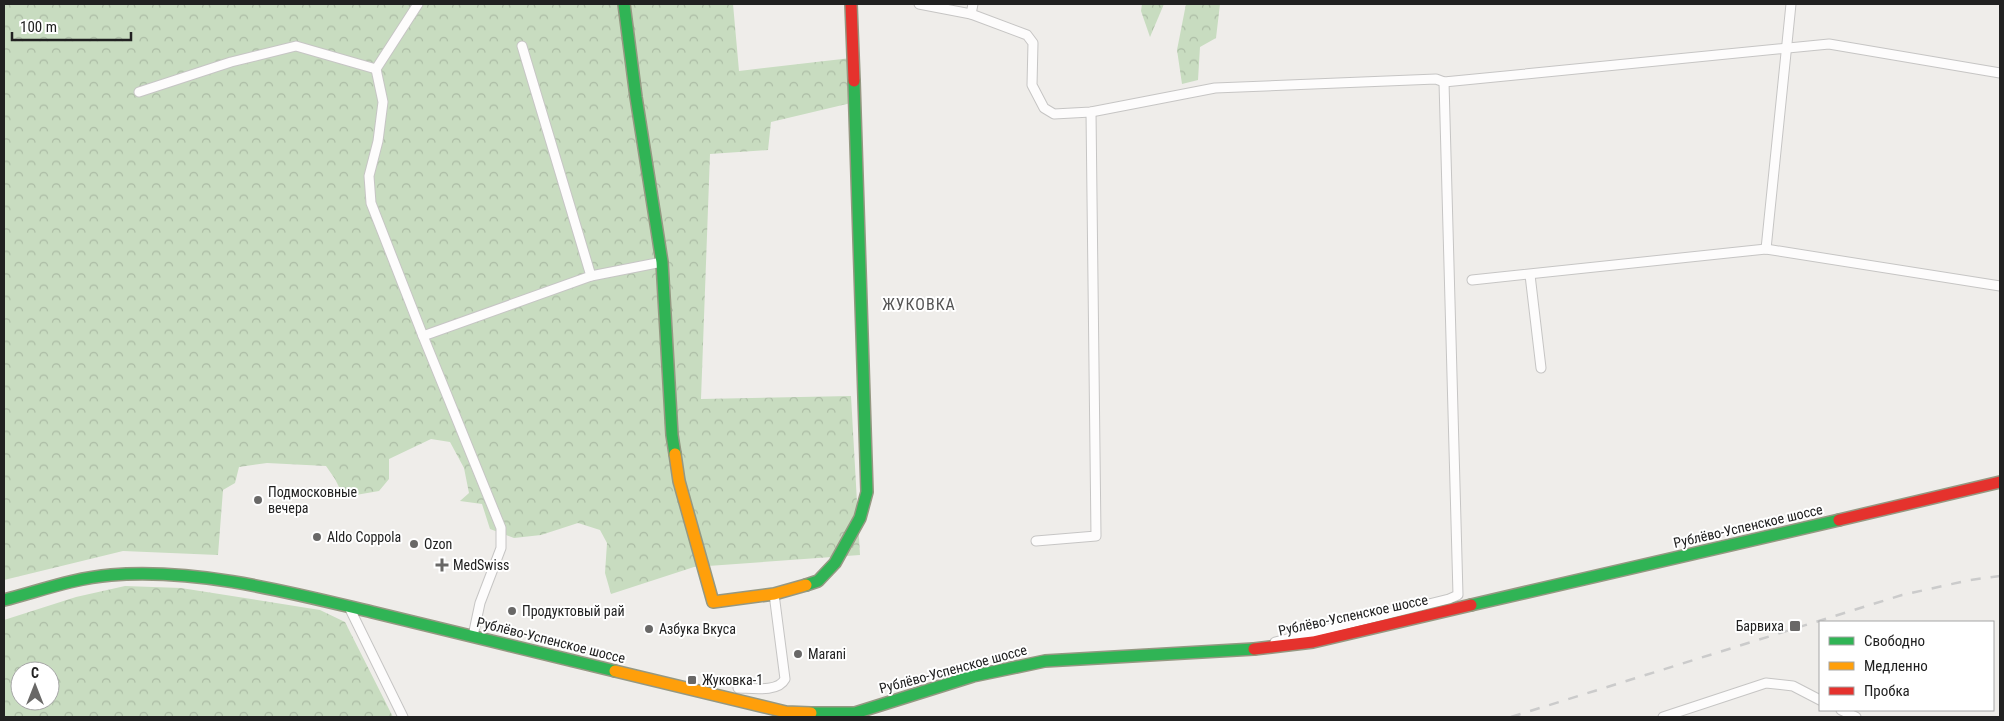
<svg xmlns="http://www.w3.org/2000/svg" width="2004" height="721" viewBox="0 0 2004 721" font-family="'Roboto Condensed',sans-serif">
<defs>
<pattern id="forest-crowns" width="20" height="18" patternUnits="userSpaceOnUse" patternTransform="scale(1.25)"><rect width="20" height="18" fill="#c8dcc0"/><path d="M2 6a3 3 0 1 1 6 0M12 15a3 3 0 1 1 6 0" fill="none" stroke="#acbca5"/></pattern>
</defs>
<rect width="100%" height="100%" fill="#efedea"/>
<!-- forest -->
<g fill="url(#forest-crowns)" fill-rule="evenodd">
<polygon points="4,4 733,4 739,71 851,58 851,103 771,122 768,150 710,154 701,399 851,396 860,555 694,567 611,594 605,573 607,543 600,530 578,523 541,535 514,538 490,529 482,504 460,501 469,493 464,468 450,442 431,439 389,459 389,479 379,491 344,497 335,479 326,466 267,463 239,467 235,483 223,490 218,555 123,551 4,580"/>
<polygon points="1142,4 1164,4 1150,37 1141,11"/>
<polygon points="1186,4 1220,4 1216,38 1200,47 1198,80 1182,84 1177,50"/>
<path d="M125 586 181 588 320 610 345 622 393 717H4V620L76 597ZM20 671H50V701H20Z"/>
</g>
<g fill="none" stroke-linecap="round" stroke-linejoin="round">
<defs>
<g id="street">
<polyline points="418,4 376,69 383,102 378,141 369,176 371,203 423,336 501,528 501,548 480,603 473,636"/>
<polyline points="919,4 971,14 1027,35 1033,43 1032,85 1044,108 1054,114 1091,112 1215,88 1436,79 1444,82 1829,44 2000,73"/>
<polyline points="971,14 973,4"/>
<polyline points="139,92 231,62 296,46 376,69"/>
<polyline points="1766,249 1791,4"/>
<polyline points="1530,275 1541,368"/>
<polyline points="591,276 662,262"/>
<polyline points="1472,280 1766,249 2000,286"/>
<polyline points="423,336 591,276 522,46"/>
<polyline points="1036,541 1096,536 1091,112"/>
<polyline points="349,607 403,717"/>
<polyline points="1275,642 1449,599 1458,595 1444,82"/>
<path d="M738 688C750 688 778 693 785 679L774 594"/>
<polyline points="1841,710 1856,717"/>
<polyline points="1663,717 1766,683 1793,686 1820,700"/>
</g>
<g id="fast">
<polyline points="624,4 636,97 662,262 672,435 675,454"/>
<polyline points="806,585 818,581 835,563 860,518 867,492 854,81"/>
<path d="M4 600C39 591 74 578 111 575 198 568 288 592 372 612 453 632 534 651 615 671"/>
<polyline points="1471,605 1839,520"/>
<polyline points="811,713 855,713 973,676 1045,661 1254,649"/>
</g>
<g id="slow">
<polyline points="675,454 679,481 713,602 774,594 806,585"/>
<polyline points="615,671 786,712 811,713"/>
</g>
<g id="jam">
<polyline points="851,4 854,81"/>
<polyline points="1839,520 2000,482"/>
<polyline points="1254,649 1313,642 1471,605"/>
</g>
</defs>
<!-- street casing -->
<use href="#street" stroke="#c6c5c4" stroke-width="11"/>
<!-- fast casing -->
<use href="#fast" stroke="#959882" stroke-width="14"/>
<!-- slow casing -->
<use href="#slow" stroke="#959882" stroke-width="14"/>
<!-- jam casing -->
<use href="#jam" stroke="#959882" stroke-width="14"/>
<!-- street -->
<use href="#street" stroke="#fdfcfc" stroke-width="9"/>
<!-- fast -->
<use href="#fast" stroke="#30b455" stroke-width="11"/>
<!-- slow -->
<use href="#slow" stroke="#ff9f0a" stroke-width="11"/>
<!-- jam -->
<use href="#jam" stroke="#e5322d" stroke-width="11"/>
<!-- rail -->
<polyline stroke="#cbcbcb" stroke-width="2.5" stroke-dasharray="10 10" stroke-linecap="butt" points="1511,717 1902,595 1970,580 2000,576"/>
</g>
<!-- markers -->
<g fill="#696867" stroke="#fff" stroke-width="2">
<circle cx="258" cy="500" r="5"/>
<circle cx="317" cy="537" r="5"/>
<circle cx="414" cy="544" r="5"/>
<path d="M439.5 557.5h5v5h5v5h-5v5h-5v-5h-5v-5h5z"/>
<circle cx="512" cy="611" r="5"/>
<rect x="1789" y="620" width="12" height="12" rx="2.5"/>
<circle cx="649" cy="629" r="5"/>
<circle cx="798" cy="654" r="5"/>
<rect x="687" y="675" width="10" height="10" rx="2.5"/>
</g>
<g text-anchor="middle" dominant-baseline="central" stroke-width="4" stroke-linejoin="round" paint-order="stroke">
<!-- poi labels -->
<g font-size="14" fill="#212121" stroke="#fff" text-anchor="start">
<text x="268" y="492">Подмосковные<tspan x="268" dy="16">вечера</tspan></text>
<text x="327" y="537">Aldo Coppola</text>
<text x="424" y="544">Ozon</text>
<text x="453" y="565">MedSwiss</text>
<text x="522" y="611">Продуктовый рай</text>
<text x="1784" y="626" text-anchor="end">Барвиха</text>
<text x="659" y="629">Азбука Вкуса</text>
<text x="808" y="654">Marani</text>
<text x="702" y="680">Жуковка-1</text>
</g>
<!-- street labels -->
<g font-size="14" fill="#212121" stroke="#fff">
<text transform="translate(1748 526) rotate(-13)">Рублёво-Успенское шоссе</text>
<text transform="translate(1353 615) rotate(-12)">Рублёво-Успенское шоссе</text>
<text transform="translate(551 640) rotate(14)">Рублёво-Успенское шоссе</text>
<text transform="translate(953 669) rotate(-15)">Рублёво-Успенское шоссе</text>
</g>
<!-- quarter labels -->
<g font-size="16" letter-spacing="1" fill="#545454" stroke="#fff">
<text x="919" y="304">ЖУКОВКА</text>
</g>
</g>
<!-- border -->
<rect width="2004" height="721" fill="none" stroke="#212121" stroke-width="10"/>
<!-- legend -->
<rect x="1819" y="621" width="175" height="90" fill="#ffffff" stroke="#a6a6a6"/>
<rect x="1829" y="637" width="25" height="8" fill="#30b455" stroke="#a6a6a6"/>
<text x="1864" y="646" font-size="15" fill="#212121">Свободно</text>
<rect x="1829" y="662" width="25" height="8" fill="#ff9f0a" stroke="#a6a6a6"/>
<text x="1864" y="671" font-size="15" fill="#212121">Медленно</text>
<rect x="1829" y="687" width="25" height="8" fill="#e5322d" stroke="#a6a6a6"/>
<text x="1864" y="696" font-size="15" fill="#212121">Пробка</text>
<!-- north arrow -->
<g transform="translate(35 686)"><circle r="24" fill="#ffffff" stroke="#a6a6a6"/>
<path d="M0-4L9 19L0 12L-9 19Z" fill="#696867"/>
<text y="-8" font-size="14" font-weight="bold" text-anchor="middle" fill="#212121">С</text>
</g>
<!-- scale -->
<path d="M12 32v8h119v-8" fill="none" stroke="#212121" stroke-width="2.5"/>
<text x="20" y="32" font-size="15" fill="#212121" stroke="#ffffff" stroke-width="4" paint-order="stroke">100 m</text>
</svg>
